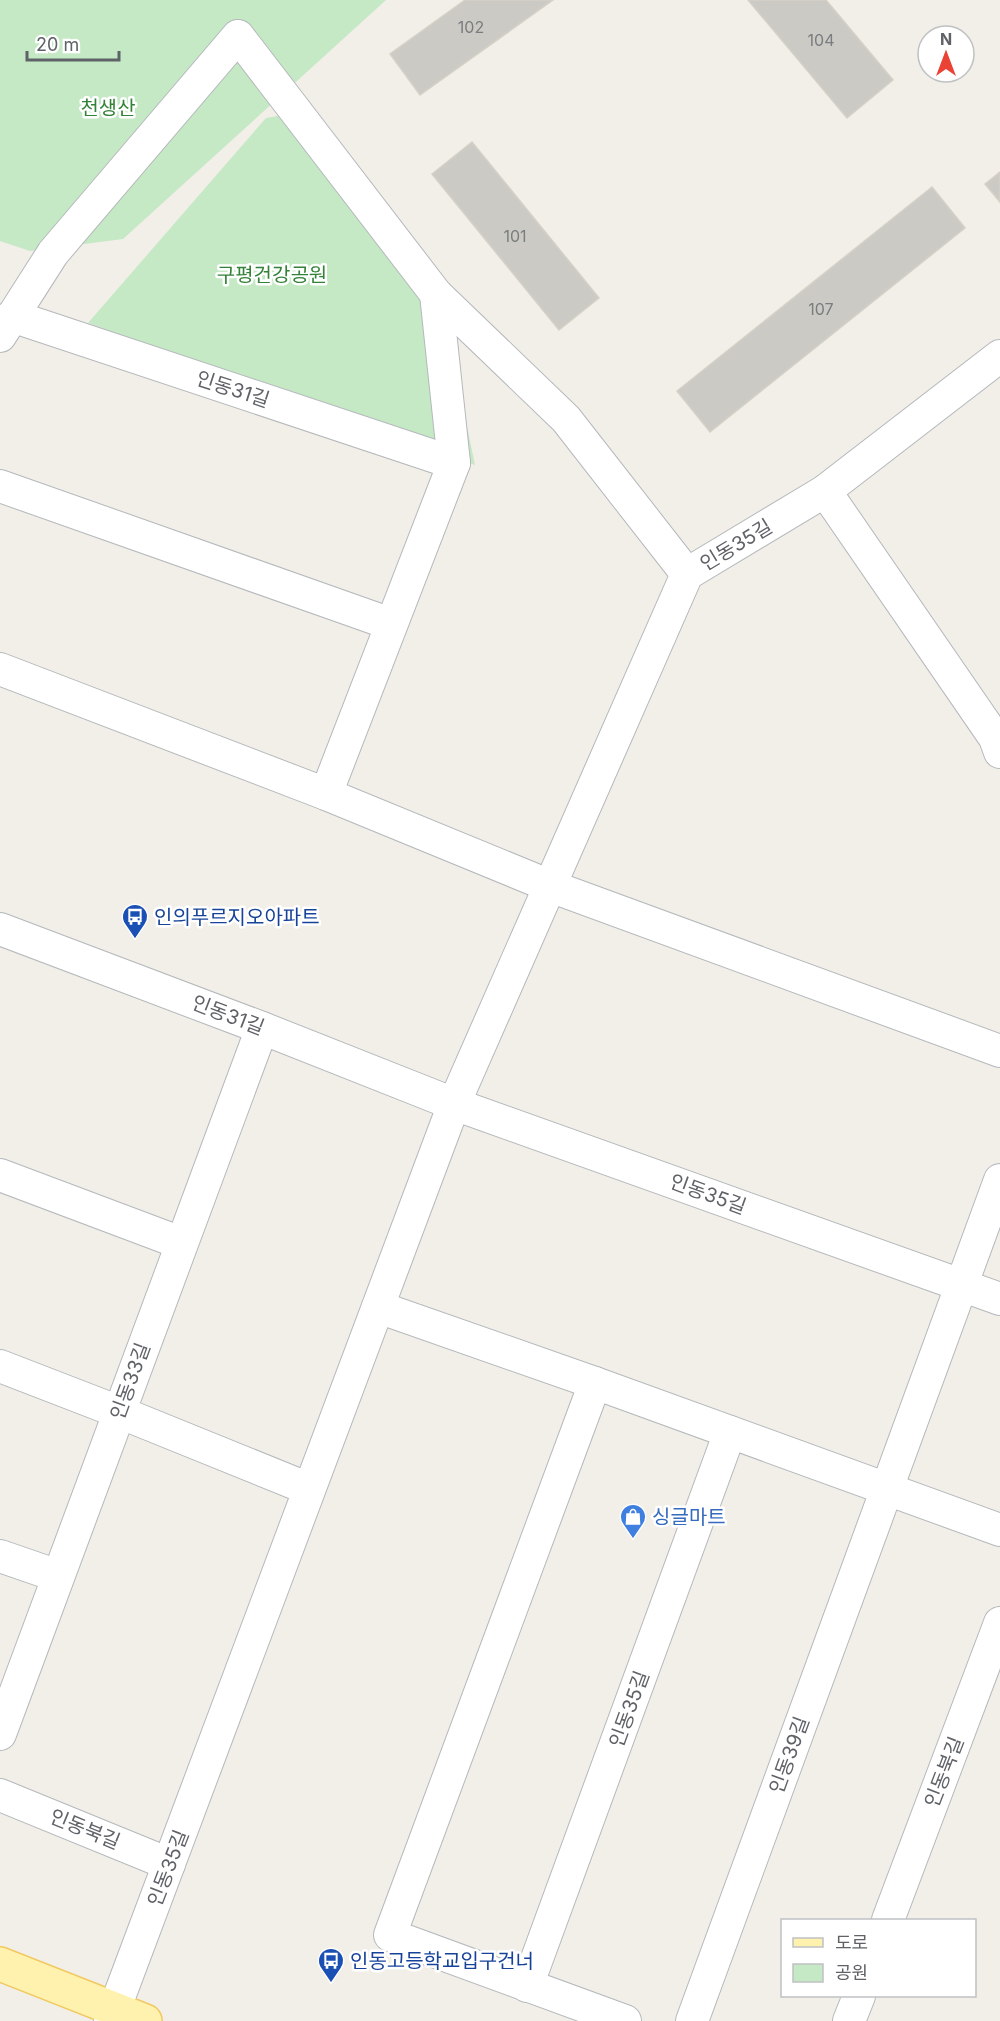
<svg xmlns="http://www.w3.org/2000/svg" width="1000" height="2021" viewBox="0 0 1000 2021" font-family="Inter,'Noto Sans KR',sans-serif">
<rect width="100%" height="100%" fill="#f1efe8"/>
<!-- green -->
<g fill="#c5e8c5">
<polygon points="0,0 386,0 123,239 30,251 0,241"/>
<polygon points="283,115 444,318 475,465 88,323 266,118"/>
</g>
<!-- building -->
<g fill="#cccac5" stroke="#d6d1c6" stroke-width="1.5">
<polygon points="465,0 553,0 420,95 390,54"/>
<polygon points="748,0 826,0 893,80 847,118"/>
<polygon points="472,142 599,298 559,330 432,174"/>
<polygon points="1000,172 1000,202 985,184"/>
<polygon points="932,187 965,228 710,432 677,391"/>
</g>
<g fill="none" stroke-linecap="round" stroke-linejoin="round">
<defs>
<g id="minor">
<polyline points="12,316 454,463"/>
<polyline points="0,336 53,253 238,36 436,294 566,419 687,574"/>
<polyline points="0,486 391,624"/>
<polyline points="825,491 995,738 1000,752"/>
<polyline points="0,669 326,794 550,886 1000,1051"/>
<polyline points="326,794 454,463 436,294"/>
<polyline points="0,929 262,1028 454,1104 1000,1299"/>
<polyline points="0,1175 181,1243"/>
<polyline points="378,1307 595,1383 1000,1530"/>
<polyline points="0,1366 119,1412 309,1489"/>
<polyline points="595,1383 390,1935 625,2021"/>
<polyline points="0,1556 58,1576"/>
<polyline points="0,1734 262,1028"/>
<polyline points="0,1795 169,1864"/>
<polyline points="888,1920 1000,1623"/>
<polyline points="527,1986 730,1432"/>
<polyline points="110,2021 454,1104 687,574 825,491 1000,356"/>
<polyline points="692,2021 1000,1180"/>
<polyline points="849,2021 859,1996"/>
</g>
<polyline id="major" points="0,1964 145,2021"/>
</defs>
<!-- minor casing -->
<use href="#minor" stroke="#b5b8bc" stroke-width="34"/>
<!-- major casing -->
<use href="#major" stroke="#f2c960" stroke-width="36"/>
<!-- minor -->
<use href="#minor" stroke="#fff" stroke-width="32"/>
<!-- major -->
<use href="#major" stroke="#fff2af" stroke-width="33"/>
</g>
<!-- icons -->
<defs>
<symbol id="bus-pin" viewBox="-11 -11 22 30"><path d="M0 17L-7.5 6A9.5 9.5 0 1 1 7.5 6Z" fill="#1a4fb4" stroke="#fff"/><path d="M-5-6H5V4H4V6H2V4H-2V6H-4V4H-5ZM-3.5-4V0h7V-4ZM-3.5 1.2v1.5H-2V1.2ZM2 1.2v1.5H3.5V1.2Z" fill="#fff"/></symbol>
<symbol id="shop-pin" viewBox="-11 -11 22 30"><path d="M0 17L-7.5 6A9.5 9.5 0 1 1 7.5 6Z" fill="#3f7fe0" stroke="#fff"/><path d="M-5-2.5h2.3a2.7 3.5 0 0 1 5.4 0H5L5.5 6h-11ZM-1.5-2.5h3a1.5 2.3 0 0 0-3 0Z" fill="#fff"/></symbol>
</defs>
<g fill-rule="evenodd">
<use href="#bus-pin" x="120" y="902" width="30" height="40"/>
<use href="#shop-pin" x="618" y="1502" width="30" height="40"/>
<use href="#bus-pin" x="316" y="1946" width="30" height="40"/>
</g>
<g text-anchor="middle" dominant-baseline="central" stroke-width="5" stroke-linejoin="round" paint-order="stroke">
<!-- number labels -->
<g font-size="16" fill="#7a7d7f">
<text x="471" y="27">102</text>
<text x="821" y="40">104</text>
<text x="515" y="236">101</text>
<text x="821" y="309">107</text>
</g>
<!-- park labels -->
<g font-size="20" fill="#348238" stroke="#fff">
<text x="108" y="108">천생산</text>
<text x="272" y="275">구평건강공원</text>
</g>
<!-- street labels -->
<g font-size="20" fill="#5f6368" stroke="#fff">
<text transform="translate(233 389) rotate(18)">인동31길</text>
<text transform="translate(736 545) rotate(-31)">인동35길</text>
<text transform="translate(228 1015) rotate(21)">인동31길</text>
<text transform="translate(708 1194) rotate(20)">인동35길</text>
<text transform="translate(130 1381) rotate(-70)">인동33길</text>
<text transform="translate(629 1709) rotate(-70)">인동35길</text>
<text transform="translate(789 1755) rotate(-70)">인동39길</text>
<text transform="translate(944 1772) rotate(-69)">인동북길</text>
<text transform="translate(85 1829) rotate(22)">인동북길</text>
<text transform="translate(168 1868) rotate(-69)">인동35길</text>
</g>
<!-- transit labels -->
<g font-size="20" fill="#164399" stroke="#fff" text-anchor="start">
<text x="154" y="917">인의푸르지오아파트</text>
<text x="350" y="1961">인동고등학교입구건너</text>
</g>
<!-- shop labels -->
<g font-size="20" fill="#366cbe" stroke="#fff" text-anchor="start">
<text x="652" y="1517">싱글마트</text>
</g>
</g>
<!-- legend -->
<rect x="781" y="1919" width="195" height="78" fill="#ffffff" stroke="#bfc1c3" stroke-width="1.5"/>
<rect x="793" y="1938" width="30" height="9" fill="#fff2af" stroke="#bfc1c3" stroke-width="1.5"/>
<text x="835" y="1949" font-size="18" fill="#5f6368">도로</text>
<rect x="793" y="1964" width="30" height="18" fill="#c5e8c5" stroke="#bfc1c3" stroke-width="1.5"/>
<text x="835" y="1979" font-size="18" fill="#5f6368">공원</text>
<!-- north arrow -->
<g transform="translate(946 54)"><circle r="28" fill="#ffffff" stroke="#bfc1c3" stroke-width="1.5"/>
<path d="M0-4.5L10 22L0 15L-10 22Z" fill="#ea4335"/>
<text y="-9" font-size="16" font-weight="bold" text-anchor="middle" fill="#5f6368">N</text>
</g>
<!-- scale -->
<path d="M27 51v9h92v-9" fill="none" stroke="#5f6368" stroke-width="3"/>
<text x="36" y="51" font-size="18" fill="#5f6368" stroke="#ffffff" stroke-width="4.5" paint-order="stroke">20 m</text>
</svg>
